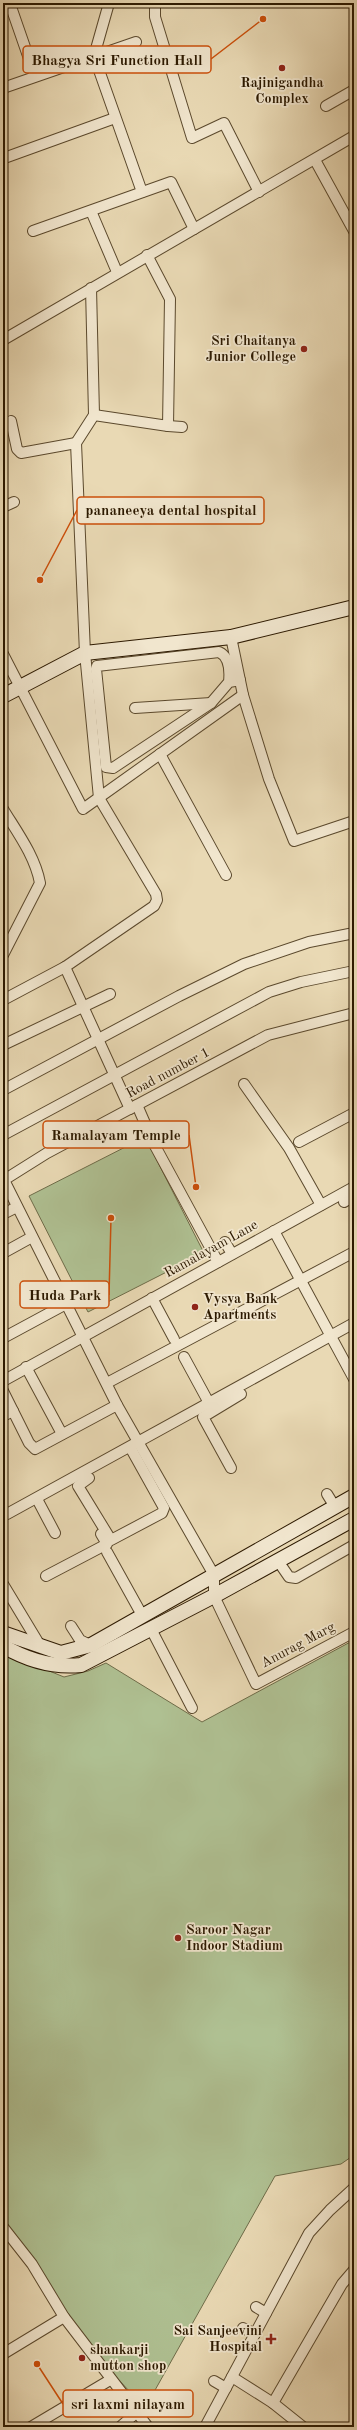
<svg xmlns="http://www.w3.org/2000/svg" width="357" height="2430" viewBox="0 0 357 2430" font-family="'Old Standard TT',serif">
<rect width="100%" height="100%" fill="#e9d9b4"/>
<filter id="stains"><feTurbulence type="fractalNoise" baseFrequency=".005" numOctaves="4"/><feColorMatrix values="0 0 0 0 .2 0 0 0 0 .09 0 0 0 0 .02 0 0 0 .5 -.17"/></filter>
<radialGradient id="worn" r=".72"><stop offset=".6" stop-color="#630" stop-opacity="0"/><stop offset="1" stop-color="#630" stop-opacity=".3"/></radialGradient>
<!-- park -->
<g fill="#afc092" stroke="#6e6c49">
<polygon points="145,1137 204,1253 88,1312 29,1196"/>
<polygon points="354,1640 354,2155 341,2164 275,2176 145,2408 117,2378 47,2288 38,2265 3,2219 3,1652 64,1677 88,1671 106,1663 202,1722"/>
</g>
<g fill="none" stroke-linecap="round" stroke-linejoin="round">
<defs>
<g id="street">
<polyline points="109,3 94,56 142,192"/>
<polyline points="155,3 155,17 192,138 224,123 259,192"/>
<polyline points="10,4 35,76"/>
<polyline points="3,88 136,42"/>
<polyline points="326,106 354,90"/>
<polyline points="7,157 115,118"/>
<polyline points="315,160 354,231"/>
<polyline points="91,211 117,272"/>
<polyline points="33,231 171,182 194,229"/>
<polyline points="3,340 354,136"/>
<polyline points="94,415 168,426 170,299 147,255"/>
<polyline points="11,421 17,449 21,453 76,443"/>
<polyline points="168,426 182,427"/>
<polyline points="3,507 14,502"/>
<polyline points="231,637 243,695 269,779 294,841 354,821"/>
<polyline points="3,654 83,809 243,695"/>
<path d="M229 682C230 672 230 657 219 652L97 666 96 669 106 767 113 768 211 703 229 682 240 680"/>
<polyline points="135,708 211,703"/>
<polyline points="160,754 226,875"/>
<path d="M3 809C17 832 35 856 40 883L3 955"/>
<polyline points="65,967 130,1109"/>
<polyline points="3,1000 65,967 154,906 157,900 156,894 99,798 85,653 76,443 94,415 91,288"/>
<polyline points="354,1013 268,1035 47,1153 4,1180 117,1405 214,1575 214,1596 256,1684 354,1632"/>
<polyline points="3,1045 110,994"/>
<polyline points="244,1084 289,1148 321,1205"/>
<polyline points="3,1090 179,996 244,964 309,942 354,933"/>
<polyline points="137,1105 154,1144 218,1262"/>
<polyline points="3,1135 269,992 301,982 354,971"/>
<polyline points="299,1142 354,1113"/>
<polyline points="344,1202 354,1196"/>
<polyline points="3,1214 17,1207"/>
<polyline points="274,1231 354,1379"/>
<polyline points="225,1242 232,1254"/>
<polyline points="3,1253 32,1237"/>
<polyline points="152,1298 174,1339"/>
<polyline points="3,1338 66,1304"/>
<polyline points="184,1357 209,1403"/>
<polyline points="26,1367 62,1434"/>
<polyline points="3,1381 354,1187"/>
<polyline points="107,1383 354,1252"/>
<polyline points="3,1391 13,1411"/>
<polyline points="3,1416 13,1411 29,1443 35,1449 117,1405"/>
<polyline points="231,1468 203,1417 241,1394"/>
<polyline points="89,1478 78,1486 111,1540 162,1513 164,1508 130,1447"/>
<polyline points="327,1494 335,1507"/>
<polyline points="37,1499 55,1533"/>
<polyline points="7,1514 354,1323"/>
<polyline points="107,1552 142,1615"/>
<polyline points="278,1561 289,1577 296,1578 354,1545"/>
<polyline points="46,1576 107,1544 101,1534"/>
<polyline points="3,1584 41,1647"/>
<polyline points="71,1626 80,1640 92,1646"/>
<polyline points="151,1629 192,1708"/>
<polyline points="3,2227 32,2264 64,2317 148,2427"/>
<polyline points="256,2307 266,2313"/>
<polyline points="243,2328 255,2334"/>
<polyline points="3,2354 64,2317"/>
<polyline points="232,2377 273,2403 303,2427"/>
<polyline points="214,2381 226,2388"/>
<polyline points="273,2403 342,2284 354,2270"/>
<polyline points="31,2427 110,2380"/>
<polyline points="120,2427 136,2413"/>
<polyline points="205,2427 309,2233 330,2210 354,2188"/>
</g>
<g id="secondary">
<polyline points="3,696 85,653 231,637 354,607"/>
<polyline points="3,1633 61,1653 91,1645 354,1496"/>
<path d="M3 1646C27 1660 53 1668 81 1665L214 1596 354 1519"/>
</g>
</defs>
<!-- street casing -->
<use href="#street" stroke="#5b492d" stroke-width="12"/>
<!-- secondary casing -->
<use href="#secondary" stroke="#2c1900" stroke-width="16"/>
<!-- street -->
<use href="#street" stroke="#f1e6ce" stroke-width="10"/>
<!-- secondary -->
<use href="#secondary" stroke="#f1e6ce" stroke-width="14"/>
</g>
<!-- markers -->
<g fill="#8f2418" stroke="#f1e6ce" stroke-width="1.5">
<circle cx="282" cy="68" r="4"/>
<circle cx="304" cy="349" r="4"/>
<circle cx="195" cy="1307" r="4"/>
<circle cx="178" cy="1938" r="4"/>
<path d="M269 2333h4v4h4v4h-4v4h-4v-4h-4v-4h4z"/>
<circle cx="82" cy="2358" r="4"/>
</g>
<g text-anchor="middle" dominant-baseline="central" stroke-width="3.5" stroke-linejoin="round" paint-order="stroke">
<!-- poi labels -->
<g font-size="14" font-weight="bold" fill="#2c1900" stroke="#f1e6ce" text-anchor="start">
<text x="282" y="83" text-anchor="middle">Rajinigandha<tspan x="282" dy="16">Complex</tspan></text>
<text x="296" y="341" text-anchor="end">Sri Chaitanya<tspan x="296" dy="16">Junior College</tspan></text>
<text x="203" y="1299">Vysya Bank<tspan x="203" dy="16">Apartments</tspan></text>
<text x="186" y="1930">Saroor Nagar<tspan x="186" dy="16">Indoor Stadium</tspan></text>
<text x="262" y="2331" text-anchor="end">Sai Sanjeevini<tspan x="262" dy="16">Hospital</tspan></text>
<text x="90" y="2350">shankarji<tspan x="90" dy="16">mutton shop</tspan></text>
</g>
<!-- street labels -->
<g font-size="14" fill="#2c1900" stroke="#f1e6ce">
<text transform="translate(168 1073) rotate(-28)">Road number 1</text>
<text transform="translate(211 1249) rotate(-29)">Ramalayam Lane</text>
<text transform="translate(298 1645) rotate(-28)">Anurag Marg</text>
</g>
</g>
<!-- callouts -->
<path fill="none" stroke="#cc4f0a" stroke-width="1.5" d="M263 19L211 59M40 580L77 510M196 1187L189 1135M111 1218L109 1295M37 2364L63 2404"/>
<g fill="#cc4f0a" stroke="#f1e6ce" stroke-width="1.5">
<circle cx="263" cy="19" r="4"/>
<circle cx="40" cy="580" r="4"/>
<circle cx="196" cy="1187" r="4"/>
<circle cx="111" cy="1218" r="4"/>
<circle cx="37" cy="2364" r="4"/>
</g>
<g fill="#f1e6ce" stroke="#cc4f0a" stroke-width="1.5">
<rect x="23" y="46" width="188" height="27" rx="4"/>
<rect x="77" y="497" width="187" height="27" rx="4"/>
<rect x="43" y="1121" width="146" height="27" rx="4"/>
<rect x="20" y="1281" width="89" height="27" rx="4"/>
<rect x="63" y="2390" width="130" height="27" rx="4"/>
</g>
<g font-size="15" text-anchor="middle" font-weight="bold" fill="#2c1900">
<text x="117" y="65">Bhagya Sri Function Hall</text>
<text x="171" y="515">pananeeya dental hospital</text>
<text x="116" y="1140">Ramalayam Temple</text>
<text x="65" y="1300">Huda Park</text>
<text x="128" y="2409">sri laxmi nilayam</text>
</g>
<!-- margin -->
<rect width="357" height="2430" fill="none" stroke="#e9d9b4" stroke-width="16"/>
<rect x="4" y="4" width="349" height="2422" fill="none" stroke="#2c1900" stroke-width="2"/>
<rect x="8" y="8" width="341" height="2414" fill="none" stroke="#2c1900"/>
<rect width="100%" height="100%" filter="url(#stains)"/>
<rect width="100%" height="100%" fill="url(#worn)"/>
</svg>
